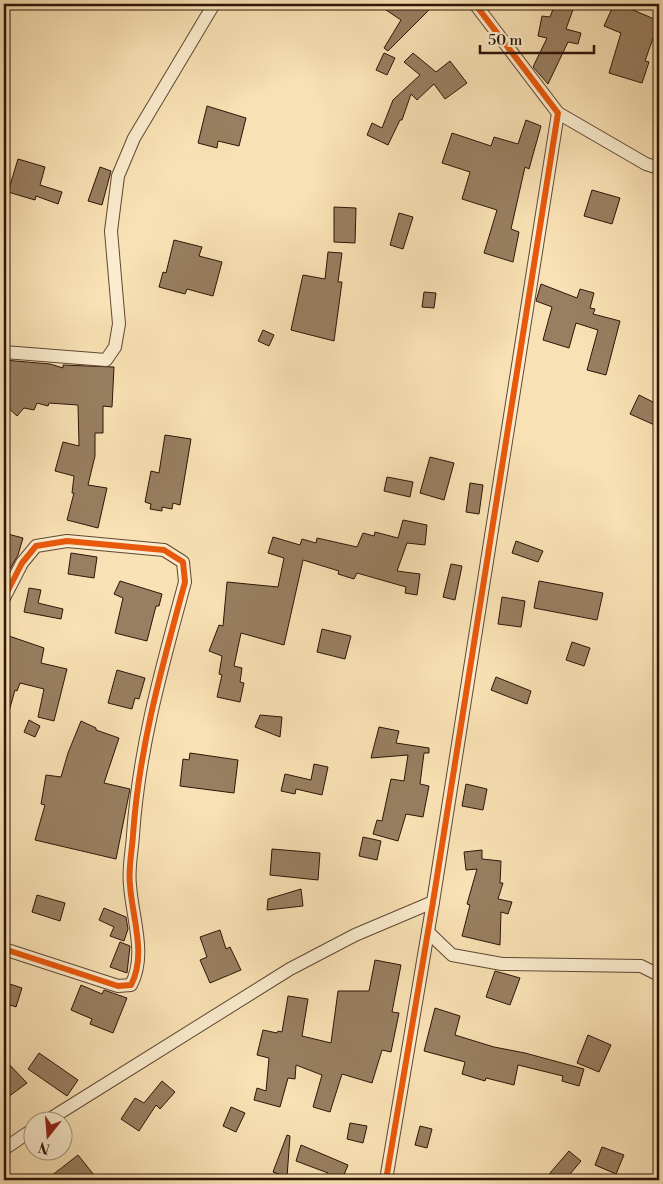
<svg xmlns="http://www.w3.org/2000/svg" width="663" height="1184" viewBox="0 0 663 1184" font-family="'Libre Bodoni',serif">
<rect width="100%" height="100%" fill="#f8e1b4"/>
<filter id="stains"><feTurbulence type="fractalNoise" baseFrequency=".004" numOctaves="4"/><feColorMatrix values="0 0 0 0 .2 0 0 0 0 .09 0 0 0 0 .02 0 0 0 .5 -.17"/></filter>
<radialGradient id="worn" r=".72"><stop offset=".6" stop-color="#630" stop-opacity="0"/><stop offset="1" stop-color="#630" stop-opacity=".3"/></radialGradient>
<!-- building -->
<g fill="#987f61" stroke="#2f1407">
<polygon points="377,4 435,4 388,51 384,48 401,20"/>
<polygon points="555,4 575,4 566,29 581,33 578,44 568,42 548,84 533,67 547,38 538,36 542,16 550,17"/>
<polygon points="614,4 619,4 659,21 645,61 649,62 642,83 609,73 621,33 604,26"/>
<polygon points="384,53 395,58 387,75 376,70"/>
<polygon points="413,53 436,72 450,61 467,83 445,99 434,84 417,100 411,94 402,120 400,120 388,145 367,135 372,123 382,128 393,100 420,75 404,62"/>
<polygon points="207,106 246,118 239,146 218,141 217,148 198,143"/>
<polygon points="526,120 541,126 529,169 525,167 511,229 519,232 513,262 484,253 497,210 462,199 470,172 442,163 452,133 491,146 494,137 518,144"/>
<polygon points="18,159 45,167 40,185 62,192 58,204 36,196 35,200 8,192"/>
<polygon points="100,167 111,171 102,205 88,201"/>
<polygon points="592,190 620,198 612,224 584,216"/>
<polygon points="334,207 356,208 355,243 334,242"/>
<polygon points="399,213 413,217 403,249 390,245"/>
<polygon points="174,240 202,247 199,256 222,262 213,296 187,289 185,294 159,287 163,272 166,273"/>
<polygon points="328,252 342,253 338,282 342,282 334,341 291,330 303,275 325,279"/>
<polygon points="541,284 577,298 580,289 594,293 590,308 595,309 593,314 620,321 606,375 587,370 598,330 576,323 569,348 543,340 552,307 536,301"/>
<polygon points="424,292 436,293 434,308 422,307"/>
<polygon points="263,330 274,335 269,346 258,341"/>
<polygon points="4,360 50,364 63,368 63,365 114,367 112,407 103,406 103,433 95,433 95,456 88,485 107,488 98,528 67,520 74,493 72,493 74,476 55,471 63,442 79,446 78,405 49,403 48,406 37,403 34,410 24,408 17,416 4,404"/>
<polygon points="639,395 659,405 659,427 630,414"/>
<polygon points="165,435 191,439 180,505 173,503 172,509 162,507 162,511 150,509 151,504 145,502 151,471 159,473"/>
<polygon points="430,457 454,463 444,500 420,493"/>
<polygon points="387,477 413,482 410,497 384,491"/>
<polygon points="470,483 483,485 479,514 466,512"/>
<polygon points="403,520 427,525 425,545 407,543 397,571 420,574 417,595 405,593 406,587 357,573 354,579 338,574 339,571 303,560 284,645 241,633 234,666 242,668 240,682 244,683 240,702 217,697 222,675 219,674 222,656 209,651 219,625 223,626 227,582 278,587 284,558 268,553 273,537 300,545 302,539 316,543 317,538 357,547 363,533 374,536 375,532 398,538"/>
<polygon points="4,533 23,538 18,555 10,569 4,568"/>
<polygon points="516,541 543,551 538,562 512,553"/>
<polygon points="71,553 97,557 94,578 68,574"/>
<polygon points="451,564 462,566 455,600 443,597"/>
<polygon points="120,581 162,594 159,606 156,606 147,641 115,633 123,598 114,594"/>
<polygon points="539,581 603,593 597,620 534,608"/>
<polygon points="29,588 41,590 38,603 63,609 61,619 24,612"/>
<polygon points="502,597 525,601 521,627 498,624"/>
<polygon points="322,629 351,636 345,659 317,652"/>
<polygon points="9,636 44,648 41,663 67,669 54,721 38,717 44,689 20,683 17,691 15,690 8,715 4,715 4,654"/>
<polygon points="572,642 590,648 584,666 566,660"/>
<polygon points="117,670 145,678 139,699 135,698 132,709 108,703"/>
<polygon points="496,677 531,691 527,704 491,690"/>
<polygon points="260,715 282,717 280,737 255,727"/>
<polygon points="29,720 40,726 35,737 24,732"/>
<polygon points="81,721 96,728 96,730 119,738 104,783 130,789 116,859 35,840 45,805 41,804 46,775 61,777 68,753"/>
<polygon points="379,727 399,731 396,743 429,748 429,753 424,753 420,784 429,786 423,817 406,814 398,841 373,834 377,820 382,821 391,779 404,781 408,755 371,758"/>
<polygon points="190,753 238,760 234,793 180,786 183,759 189,760"/>
<polygon points="314,764 328,767 322,795 296,789 295,794 281,791 285,774 311,780"/>
<polygon points="466,784 487,789 483,810 462,806"/>
<polygon points="363,837 381,841 377,860 359,856"/>
<polygon points="272,849 320,853 318,880 270,875"/>
<polygon points="482,850 482,859 501,861 500,883 503,883 498,899 512,902 508,914 501,912 500,945 462,936 470,905 467,904 477,869 466,870 464,852"/>
<polygon points="301,889 303,906 267,910 268,899"/>
<polygon points="37,895 65,903 60,921 32,912"/>
<polygon points="104,908 126,917 128,929 124,941 110,936 114,927 99,920"/>
<polygon points="220,930 226,949 230,947 241,970 210,983 200,960 207,957 200,937"/>
<polygon points="120,942 130,946 127,973 110,967"/>
<polygon points="375,960 401,965 392,1012 399,1013 391,1052 382,1050 372,1083 342,1074 330,1112 313,1107 322,1075 296,1065 295,1079 288,1078 280,1107 254,1100 257,1088 266,1091 269,1058 257,1055 263,1030 277,1033 278,1031 282,1032 288,996 308,999 302,1036 331,1043 338,991 369,991"/>
<polygon points="495,971 520,978 510,1005 486,997"/>
<polygon points="4,982 22,988 16,1007 4,1003"/>
<polygon points="81,985 102,994 104,990 127,998 113,1033 90,1024 92,1019 71,1010"/>
<polygon points="435,1008 460,1016 455,1035 494,1047 525,1053 584,1069 579,1086 562,1081 563,1076 518,1065 514,1085 486,1078 485,1081 462,1074 465,1062 424,1051"/>
<polygon points="588,1035 611,1045 599,1072 577,1063"/>
<polygon points="39,1053 78,1080 67,1096 28,1069"/>
<polygon points="4,1059 27,1083 4,1100"/>
<polygon points="162,1081 175,1092 160,1109 156,1105 139,1131 121,1119 135,1098 144,1103"/>
<polygon points="231,1107 245,1113 236,1132 223,1126"/>
<polygon points="350,1123 367,1126 363,1143 347,1139"/>
<polygon points="420,1126 432,1129 427,1148 415,1145"/>
<polygon points="287,1135 290,1136 287,1177 273,1172"/>
<polygon points="301,1145 348,1165 342,1180 325,1180 328,1173 296,1161"/>
<polygon points="602,1147 624,1155 616,1174 595,1165"/>
<polygon points="569,1151 581,1161 565,1180 544,1180"/>
<polygon points="78,1155 98,1180 46,1180"/>
</g>
<g fill="none" stroke-linecap="round" stroke-linejoin="round">
<defs>
<g id="minor">
<polyline points="558,113 646,164 659,168"/>
<polyline points="4,352 106,360 115,347 119,324 111,231 118,176 134,138 214,4"/>
<path d="M4 598 22 563 36 546 67 541 164 550 183 562 185 582C162 667 139 747 133 835 132 851 128 869 130 885 132 917 147 955 131 985L118 986 4 949"/>
<polyline points="428,932 452,955 502,964 641,966 659,975"/>
<polyline points="45,1122 290,969 355,935 433,902"/>
<polyline points="4,1149 32,1130"/>
<polyline points="386,1180 433,902 558,113 475,4"/>
</g>
</defs>
<!-- minor casing -->
<use href="#minor" stroke="#614732" stroke-width="14"/>
<!-- minor -->
<use href="#minor" stroke="#faecce" stroke-width="12"/>
<defs>
<g id="cycleway">
<path d="M4 598 22 563 36 546 67 541 164 550 183 562 185 582C162 667 139 747 133 835 132 851 128 869 130 885 132 917 147 955 131 985L118 986 4 949"/>
<polyline points="386,1180 433,902 558,113 475,4"/>
</g>
</defs>
<!-- cycleway casing -->
<use href="#cycleway" stroke="#faecce" stroke-width="9"/>
<!-- cycleway -->
<use href="#cycleway" stroke="#e8590c" stroke-width="6"/>
</g>
<!-- margin -->
<rect width="663" height="1184" fill="none" stroke="#f8e1b4" stroke-width="20"/>
<rect x="5" y="5" width="653" height="1174" fill="none" stroke="#2f1407" stroke-width="2.5"/>
<rect x="10" y="10" width="643" height="1164" fill="none" stroke="#2f1407"/>
<!-- north arrow -->
<g transform="translate(48 1136) rotate(197)"><circle r="24" fill="#faecce" stroke="#a9967e"/>
<path d="M0-4L9 19L0 12L-9 19Z" fill="#8f2418"/>
<text y="-8" font-size="14" font-weight="bold" text-anchor="middle" fill="#2f1407">N</text>
</g>
<!-- scale -->
<path d="M480 45v8h114v-8" fill="none" stroke="#2f1407" stroke-width="2.5"/>
<text x="488" y="45" font-size="15" fill="#2f1407" stroke="#faecce" stroke-width="4" paint-order="stroke">50 m</text>
<rect width="100%" height="100%" filter="url(#stains)"/>
<rect width="100%" height="100%" fill="url(#worn)"/>
</svg>
